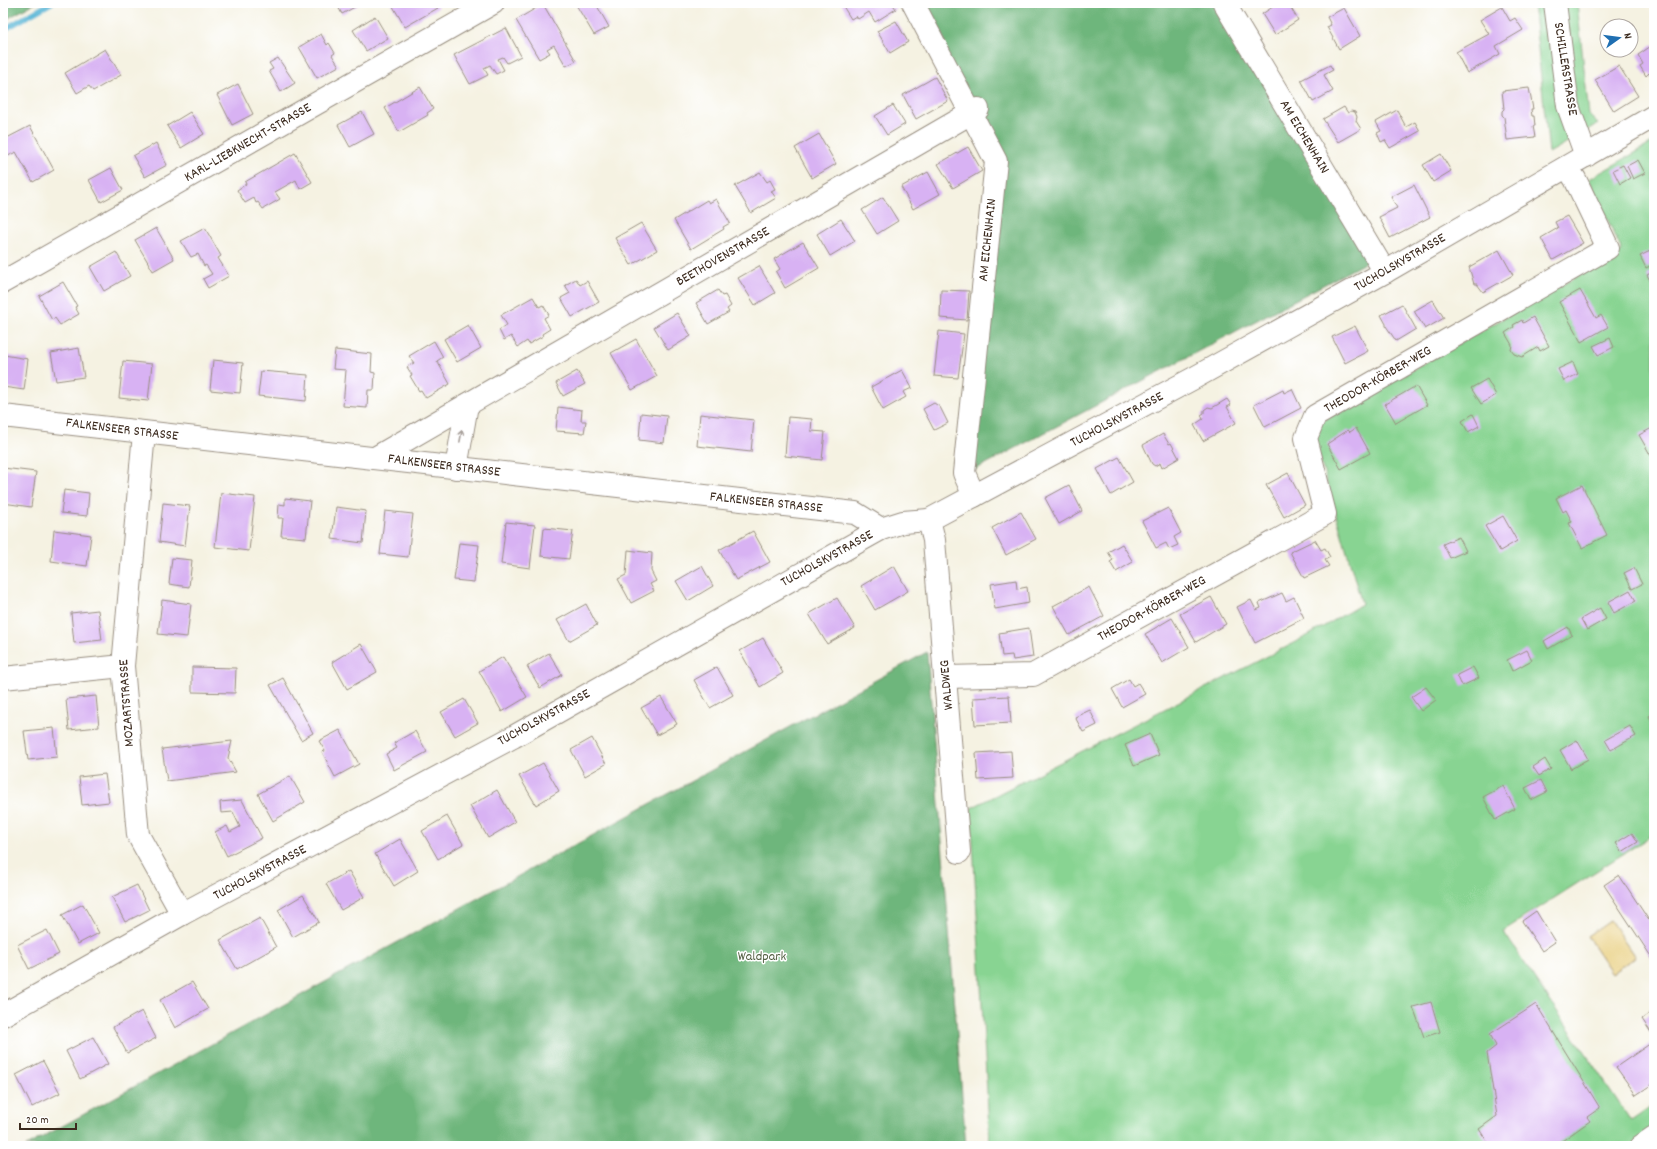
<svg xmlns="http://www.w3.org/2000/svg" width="1657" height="1149" viewBox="0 0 1657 1149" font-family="Dekko,sans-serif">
<rect width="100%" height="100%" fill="#fff"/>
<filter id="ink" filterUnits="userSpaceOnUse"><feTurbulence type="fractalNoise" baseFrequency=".025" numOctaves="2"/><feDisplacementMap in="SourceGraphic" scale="8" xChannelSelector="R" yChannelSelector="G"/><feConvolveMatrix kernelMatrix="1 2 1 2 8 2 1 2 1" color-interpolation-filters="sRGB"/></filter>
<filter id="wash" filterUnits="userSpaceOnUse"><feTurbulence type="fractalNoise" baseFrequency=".012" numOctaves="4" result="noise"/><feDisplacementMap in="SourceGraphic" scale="16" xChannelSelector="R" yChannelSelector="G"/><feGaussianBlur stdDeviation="0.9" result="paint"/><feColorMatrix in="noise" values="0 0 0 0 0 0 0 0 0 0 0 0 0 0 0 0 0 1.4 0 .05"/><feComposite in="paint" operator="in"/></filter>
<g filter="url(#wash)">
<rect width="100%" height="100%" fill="#f5f2e2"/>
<!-- green -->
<g fill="#88d492" stroke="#627f58">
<polygon points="1533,3 1577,3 1589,115 1598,124 1549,153"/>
<polygon points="1654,142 1654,834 1503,931 1631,1121 1654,1105 1654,1146 990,1146 971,808 1309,635 1362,604 1315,442 1321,422 1622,251 1589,179"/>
</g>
<!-- forest -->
<g fill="#6eb67c" stroke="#54704d">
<polygon points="3,3 35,3 3,21"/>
<polygon points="919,3 1224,3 1376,257 965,475 996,159"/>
<polygon points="927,652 966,1146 26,1146"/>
</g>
<!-- sand -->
<polygon fill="#eeda9e" stroke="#94825e" points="1610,920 1635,957 1612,973 1587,936"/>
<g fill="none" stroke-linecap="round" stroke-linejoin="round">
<!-- stream -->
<polyline stroke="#56b5d5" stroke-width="5.5" points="3,30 51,3"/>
</g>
<g id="blocks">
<!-- building -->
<g fill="#d8b2f3">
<polygon points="336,3 362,3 342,14"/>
<polygon points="391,3 436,3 438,8 405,27"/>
<polygon points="575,3 598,3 596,4 609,27 594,35"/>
<polygon points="841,3 892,3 896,9 875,22 869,12 858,19 856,16 851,19"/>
<polygon points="1279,3 1288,3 1298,20 1275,35 1262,14"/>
<polygon points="543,4 576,61 566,66 554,45 547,49 550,53 539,59 516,20"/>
<polygon points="1502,7 1510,21 1515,18 1523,30 1496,46 1500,54 1467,73 1456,52 1489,34 1480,20"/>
<polygon points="1344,8 1360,36 1339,49 1327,27 1331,25 1327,17"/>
<polygon points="375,16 388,38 366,51 353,30"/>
<polygon points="896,21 908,42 890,53 877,31"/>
<polygon points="506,28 521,56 507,63 503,57 498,59 504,70 496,74 490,65 484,68 488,75 470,84 454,55"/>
<polygon points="321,34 327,45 329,43 335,53 332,55 339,66 317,78 299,47"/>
<polygon points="1654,44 1654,81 1649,73 1646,76 1640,66 1643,64 1638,55"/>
<polygon points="105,49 121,75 93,91 89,86 77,93 65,73"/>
<polygon points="278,58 295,83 281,92 269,71 273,69 269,63"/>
<polygon points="1330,65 1333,70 1324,75 1333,91 1313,102 1301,80"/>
<polygon points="1619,66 1638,96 1614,111 1595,80"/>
<polygon points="935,77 948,101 916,119 903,95"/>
<polygon points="238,84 253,114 232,125 217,95"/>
<polygon points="420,87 433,109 427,113 428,115 399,132 385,108"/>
<polygon points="1529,88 1533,109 1531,109 1532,116 1534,116 1535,126 1533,126 1535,137 1507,140 1504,117 1502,115 1502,111 1504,109 1502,91"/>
<polygon points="893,105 905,124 887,135 875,116"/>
<polygon points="1344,107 1348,113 1351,111 1355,112 1357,117 1356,121 1361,129 1338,142 1323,119"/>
<polygon points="1397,110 1406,127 1415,122 1420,131 1390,148 1385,140 1381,142 1377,133 1381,131 1376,122"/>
<polygon points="190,112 204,134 181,148 167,126"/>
<polygon points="362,112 374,134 350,147 338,125"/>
<polygon points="30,126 54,170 33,182 16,152 8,156 3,147 3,140"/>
<polygon points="819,134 836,164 812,178 795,148"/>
<polygon points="156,143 167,165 145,177 133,156"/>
<polygon points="968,147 982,171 953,188 938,164"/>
<polygon points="295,153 312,182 300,189 296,180 275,192 280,199 263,209 258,202 256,203 254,198 245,203 237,190 246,184 245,182"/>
<polygon points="1441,154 1451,171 1433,182 1423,165"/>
<polygon points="1638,160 1645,173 1633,179 1627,166"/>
<polygon points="1623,165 1630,178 1620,184 1613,170"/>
<polygon points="111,168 123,190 101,202 89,180"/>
<polygon points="760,172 767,182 770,180 775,189 771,191 776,198 751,213 735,186"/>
<polygon points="928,172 940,194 913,209 901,187"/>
<polygon points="1414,185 1430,217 1390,238 1379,217 1397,208 1391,197"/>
<polygon points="883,197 898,221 877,234 862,210"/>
<polygon points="716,199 730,223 723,227 724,229 691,249 674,220 707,200 709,203"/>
<polygon points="1567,216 1583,243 1553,260 1541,238 1558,228 1555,222"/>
<polygon points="841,219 855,241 830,256 817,234"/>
<polygon points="641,223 657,250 631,265 615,238"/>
<polygon points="156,228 174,259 153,271 135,240"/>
<polygon points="205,228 221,256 218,258 229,276 208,288 203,279 212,274 206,265 204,266 198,254 191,257 181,241"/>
<polygon points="803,242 819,268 785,288 776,272 780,269 774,259"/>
<polygon points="1654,249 1654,264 1646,268 1640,256"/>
<polygon points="1499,250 1513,275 1483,292 1477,284 1474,284 1469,267"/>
<polygon points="116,252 130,276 104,291 90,267"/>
<polygon points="759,266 775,293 755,305 738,278"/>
<polygon points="1654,271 1654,286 1653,286 1647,275"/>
<polygon points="576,279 580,285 587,281 599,302 572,317 561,298 570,293 565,285"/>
<polygon points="63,282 77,306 75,307 79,314 60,325 55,318 52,320 39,296"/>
<polygon points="718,290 722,296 725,295 731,306 727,309 729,312 708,324 696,303"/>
<polygon points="941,290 969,291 967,320 940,318"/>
<polygon points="1580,290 1596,318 1601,315 1608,327 1581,342 1559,302"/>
<polygon points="533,297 539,307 543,305 549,315 544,318 550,329 542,334 543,336 529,344 527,341 518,347 511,336 504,340 499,330 507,325 501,315"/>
<polygon points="1433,300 1444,318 1425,329 1414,311"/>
<polygon points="1402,304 1416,329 1396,341 1386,326 1386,324 1381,315"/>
<polygon points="677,313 691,336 668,350 654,327"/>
<polygon points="1533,317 1549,346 1540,351 1538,347 1522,357 1514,354 1511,350 1512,345 1505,333 1514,327 1513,325 1522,320 1523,323"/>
<polygon points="468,325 481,348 457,362 444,339"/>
<polygon points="1355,326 1368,351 1345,363 1332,337"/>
<polygon points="939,331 964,334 958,378 934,376"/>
<polygon points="1610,338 1614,347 1598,355 1593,346"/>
<polygon points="636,339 657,376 632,390 611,353"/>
<polygon points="434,341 443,357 437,361 450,384 426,398 421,390 419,391 410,376 412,375 407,367 414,363 409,356"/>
<polygon points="79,348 84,377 56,381 51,353"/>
<polygon points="335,350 372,354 371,372 375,373 374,390 368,390 367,408 343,406 346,370 333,369"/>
<polygon points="4,355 28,359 24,390 3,387"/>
<polygon points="213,360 243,363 240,393 210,390"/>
<polygon points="123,361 152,364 148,401 119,398"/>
<polygon points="1573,362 1578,374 1564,381 1558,369"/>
<polygon points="902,370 912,388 903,392 906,397 883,410 871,387"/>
<polygon points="261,371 308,375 306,401 258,396"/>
<polygon points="577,371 585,384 563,396 556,383"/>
<polygon points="1487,379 1496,395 1481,404 1471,388"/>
<polygon points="1416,386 1427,405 1396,423 1385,404"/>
<polygon points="1292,389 1301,408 1265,427 1254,405 1283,390 1284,393"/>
<polygon points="1227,399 1231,405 1227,407 1236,423 1203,441 1194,425 1203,419 1201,415 1204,413 1204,410 1208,407 1212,408"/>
<polygon points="934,403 940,407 948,423 934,430 923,409"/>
<polygon points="558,407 582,410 581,421 586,421 584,433 556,431"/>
<polygon points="641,413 667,416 664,443 639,440"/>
<polygon points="700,414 754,420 751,452 697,446"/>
<polygon points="1473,414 1479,426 1468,432 1462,421"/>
<polygon points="788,417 812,419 811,431 825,432 822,460 785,456"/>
<polygon points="1356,428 1370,453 1341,469 1327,444 1348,430 1350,432"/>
<polygon points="1652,428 1654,431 1654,454 1651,456 1639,435"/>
<polygon points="1163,434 1169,444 1171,443 1179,458 1162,468 1160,463 1155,466 1152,464 1143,445"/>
<polygon points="1119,457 1133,482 1111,495 1097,469"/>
<polygon points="3,468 36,472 31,507 3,503"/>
<polygon points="1288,473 1305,505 1284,517 1266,485"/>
<polygon points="1069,485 1082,511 1059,524 1045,498"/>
<polygon points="1582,485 1607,535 1582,548 1569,523 1572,522 1566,510 1563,512 1556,498"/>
<polygon points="64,490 89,493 87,516 61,513"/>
<polygon points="221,493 255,497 249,551 215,547"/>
<polygon points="285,498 310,501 306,538 281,536 283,518 278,518 279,504 285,505"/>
<polygon points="163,503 190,506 185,546 159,542"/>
<polygon points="336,507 366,511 363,543 332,539"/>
<polygon points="1168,508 1181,533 1174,537 1178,545 1169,549 1166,543 1156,548 1142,521"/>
<polygon points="385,511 413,514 408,557 380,554"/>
<polygon points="1021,512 1036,539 1006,555 992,528"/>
<polygon points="1503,516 1517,541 1500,551 1485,526"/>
<polygon points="506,522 535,525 530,568 501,564"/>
<polygon points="544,528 573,531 569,559 541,556"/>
<polygon points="54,530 91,535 87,566 51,561"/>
<polygon points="753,531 770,562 736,580 719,550"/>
<polygon points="1459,537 1466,551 1450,558 1443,544"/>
<polygon points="1315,540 1321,550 1325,548 1330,557 1325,560 1329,566 1304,578 1290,552"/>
<polygon points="459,543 479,545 474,582 454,580"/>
<polygon points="1122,544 1133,562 1116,572 1110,562 1113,560 1108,552"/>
<polygon points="628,550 652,553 651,571 656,581 650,584 654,591 631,603 618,579 626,575"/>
<polygon points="172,558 192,560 189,587 169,584"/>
<polygon points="702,566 713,586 688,601 676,581"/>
<polygon points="894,566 908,591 875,610 861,586"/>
<polygon points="1634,568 1642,584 1632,589 1624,573"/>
<polygon points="1016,580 1017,589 1027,587 1029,603 995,609 991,584"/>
<polygon points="1089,587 1104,616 1069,635 1053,606"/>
<polygon points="1630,590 1636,601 1614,613 1608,602"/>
<polygon points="1282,593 1286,601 1294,597 1304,618 1255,643 1237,607 1251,600 1256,610 1261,608 1259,603"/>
<polygon points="1211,597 1226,624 1196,642 1180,614"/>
<polygon points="837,598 855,628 827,644 809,614"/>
<polygon points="162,600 191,604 187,637 158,634"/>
<polygon points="586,604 597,625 569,641 557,620"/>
<polygon points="1600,608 1606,619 1587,630 1581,619"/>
<polygon points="98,610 102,640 74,643 71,613"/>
<polygon points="1172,618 1189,647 1162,663 1145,634"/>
<polygon points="1568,627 1572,635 1548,649 1544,641"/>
<polygon points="1029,628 1033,657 1013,660 1012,655 1002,656 999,633"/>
<polygon points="763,638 783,673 760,687 740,651"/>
<polygon points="361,644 377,672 347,689 332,662"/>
<polygon points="1527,650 1532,660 1512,671 1507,660"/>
<polygon points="549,653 562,675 540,688 527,666"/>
<polygon points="503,657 527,697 502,712 479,671"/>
<polygon points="192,667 236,668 235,693 192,692"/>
<polygon points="717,667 733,695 710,708 694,680"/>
<polygon points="1473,667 1479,678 1462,686 1457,675"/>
<polygon points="283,678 313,733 301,740 270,685"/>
<polygon points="1129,679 1133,686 1138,683 1145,694 1122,707 1112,689"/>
<polygon points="1426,687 1436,700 1421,711 1411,697"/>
<polygon points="96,696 99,727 69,730 66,699"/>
<polygon points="1009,696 1011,723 975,725 973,698"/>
<polygon points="661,697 677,724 657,735 641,708"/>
<polygon points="464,699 478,723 455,736 441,712"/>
<polygon points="1090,710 1097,725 1083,732 1075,717"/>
<polygon points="1654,713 1654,723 1653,724 1649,716"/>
<polygon points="1630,726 1636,736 1611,750 1605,740"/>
<polygon points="54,728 57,757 28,760 24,731"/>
<polygon points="340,730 359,764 335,777 322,752 325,751 319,741"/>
<polygon points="415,731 427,752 394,770 386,754 397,748 394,743"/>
<polygon points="1150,734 1159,755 1134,766 1125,745"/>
<polygon points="592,738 606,764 585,776 571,750"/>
<polygon points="1577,740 1588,759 1571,769 1560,750"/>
<polygon points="232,741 228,758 236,772 167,781 162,749"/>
<polygon points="1011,751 1013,778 978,780 976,753"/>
<polygon points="1545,759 1551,769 1539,776 1533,767"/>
<polygon points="543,763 559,791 536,805 519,776"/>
<polygon points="105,774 109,802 82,805 79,777"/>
<polygon points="290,776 305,802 273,821 258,794"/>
<polygon points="1541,780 1547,792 1531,800 1525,788"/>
<polygon points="1503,786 1515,809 1495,820 1483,797"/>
<polygon points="497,790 515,822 488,838 470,806"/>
<polygon points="242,800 262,838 227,856 215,832 227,826 230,832 240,827 233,812 221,813 220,802"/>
<polygon points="447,816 463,844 438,859 422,831"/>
<polygon points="1632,833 1638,842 1622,852 1616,843"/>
<polygon points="400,839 418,871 394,886 375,854"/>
<polygon points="349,871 364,897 341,910 326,884"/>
<polygon points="1619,875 1654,928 1654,961 1604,885"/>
<polygon points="137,885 149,910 125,922 112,897"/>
<polygon points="303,895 319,922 293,937 278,910"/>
<polygon points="83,904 99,933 78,944 62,915"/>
<polygon points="1536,911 1555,942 1542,951 1522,921"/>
<polygon points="260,918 276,947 237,969 220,940"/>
<polygon points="47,930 59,954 29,969 17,945"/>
<polygon points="192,982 208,1009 175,1028 160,1000"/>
<polygon points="1431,1002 1440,1032 1424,1037 1413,1007"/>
<polygon points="1536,1004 1600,1108 1587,1117 1590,1121 1555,1146 1490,1146 1479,1129 1497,1116 1487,1053 1496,1046 1490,1034"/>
<polygon points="1654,1010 1654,1037 1642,1019"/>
<polygon points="142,1011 156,1038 127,1053 113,1027"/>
<polygon points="93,1037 108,1064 80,1079 66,1051"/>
<polygon points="1654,1041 1654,1083 1636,1095 1616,1067"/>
<polygon points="43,1061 60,1093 32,1107 16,1075"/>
</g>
</g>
</g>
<g filter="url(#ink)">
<use href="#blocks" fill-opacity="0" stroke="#988e80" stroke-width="1"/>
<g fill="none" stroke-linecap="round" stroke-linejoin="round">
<defs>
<g id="minor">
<polyline points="913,3 996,161 964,473 974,496"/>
<polyline points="1224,3 1385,272"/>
<polyline points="1555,3 1568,106 1586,156"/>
<polyline points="3,282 493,3"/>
<polyline points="3,416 855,513 881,529"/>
<polyline points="144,433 123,666 138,835 182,914"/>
<polyline points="375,458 978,109"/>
<polyline points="456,468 467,405"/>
<polyline points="929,520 934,540 959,852"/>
<polyline points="946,677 1033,675 1325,514 1306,438 1315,416 1608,248 1575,179 1567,167"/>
<polyline points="3,678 123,666"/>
<polyline points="3,1015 182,914 513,737 863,539 881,529 903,522 929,520 1194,378 1385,272 1654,116"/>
<polyline points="1641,1146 1654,1137"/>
</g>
</defs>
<!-- minor casing -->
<use href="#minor" stroke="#988e80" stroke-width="24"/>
<!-- minor -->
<use href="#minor" stroke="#fff" stroke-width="22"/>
</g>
<!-- one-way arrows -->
<defs><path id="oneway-shaft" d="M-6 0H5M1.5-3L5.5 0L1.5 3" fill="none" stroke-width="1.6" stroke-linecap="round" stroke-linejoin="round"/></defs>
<use stroke="#a79f9a" href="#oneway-shaft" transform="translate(461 436) rotate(-79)"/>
</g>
<g text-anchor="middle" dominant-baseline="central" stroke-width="3" stroke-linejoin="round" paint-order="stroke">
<!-- street labels -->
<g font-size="14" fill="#3b2a1e" stroke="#fff">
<text transform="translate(1565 69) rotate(81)">SCHILLERSTRASSE</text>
<text transform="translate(1304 137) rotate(59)">AM EICHENHAIN</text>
<text transform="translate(248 143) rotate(-30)">KARL-LIEBKNECHT-STRASSE</text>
<text transform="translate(988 240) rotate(-84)">AM EICHENHAIN</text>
<text transform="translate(723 257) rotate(-30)">BEETHOVENSTRASSE</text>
<text transform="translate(1400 263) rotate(-30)">TUCHOLSKYSTRASSE</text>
<text transform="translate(1378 380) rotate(-30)">THEODOR-KÖRBER-WEG</text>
<text transform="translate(1117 420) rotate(-28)">TUCHOLSKYSTRASSE</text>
<text transform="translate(122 430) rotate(7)">FALKENSEER STRASSE</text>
<text transform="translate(444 466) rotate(7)">FALKENSEER STRASSE</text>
<text transform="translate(766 503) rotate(6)">FALKENSEER STRASSE</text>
<text transform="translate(827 559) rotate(-29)">TUCHOLSKYSTRASSE</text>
<text transform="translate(1152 609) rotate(-29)">THEODOR-KÖRBER-WEG</text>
<text transform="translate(947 685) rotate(-95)">WALDWEG</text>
<text transform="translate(127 703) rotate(-94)">MOZARTSTRASSE</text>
<text transform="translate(544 718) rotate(-29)">TUCHOLSKYSTRASSE</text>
<text transform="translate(260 873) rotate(-28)">TUCHOLSKYSTRASSE</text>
</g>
<!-- park labels -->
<g font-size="14" fill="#525d41" stroke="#fff">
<text x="762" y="957">Waldpark</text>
</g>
</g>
<!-- margin -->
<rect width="1657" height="1149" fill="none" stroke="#fff" stroke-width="16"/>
<!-- north arrow -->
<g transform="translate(1619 38) rotate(76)"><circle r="19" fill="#ffffff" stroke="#b1aaa5"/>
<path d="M0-3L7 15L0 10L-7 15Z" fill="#1f6fb2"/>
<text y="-6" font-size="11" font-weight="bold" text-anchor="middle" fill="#3b2a1e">N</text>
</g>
<!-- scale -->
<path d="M20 1123v6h56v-6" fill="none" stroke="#3b2a1e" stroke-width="2"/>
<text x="26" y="1123" font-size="12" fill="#3b2a1e" stroke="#ffffff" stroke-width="3" paint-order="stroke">20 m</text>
</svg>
